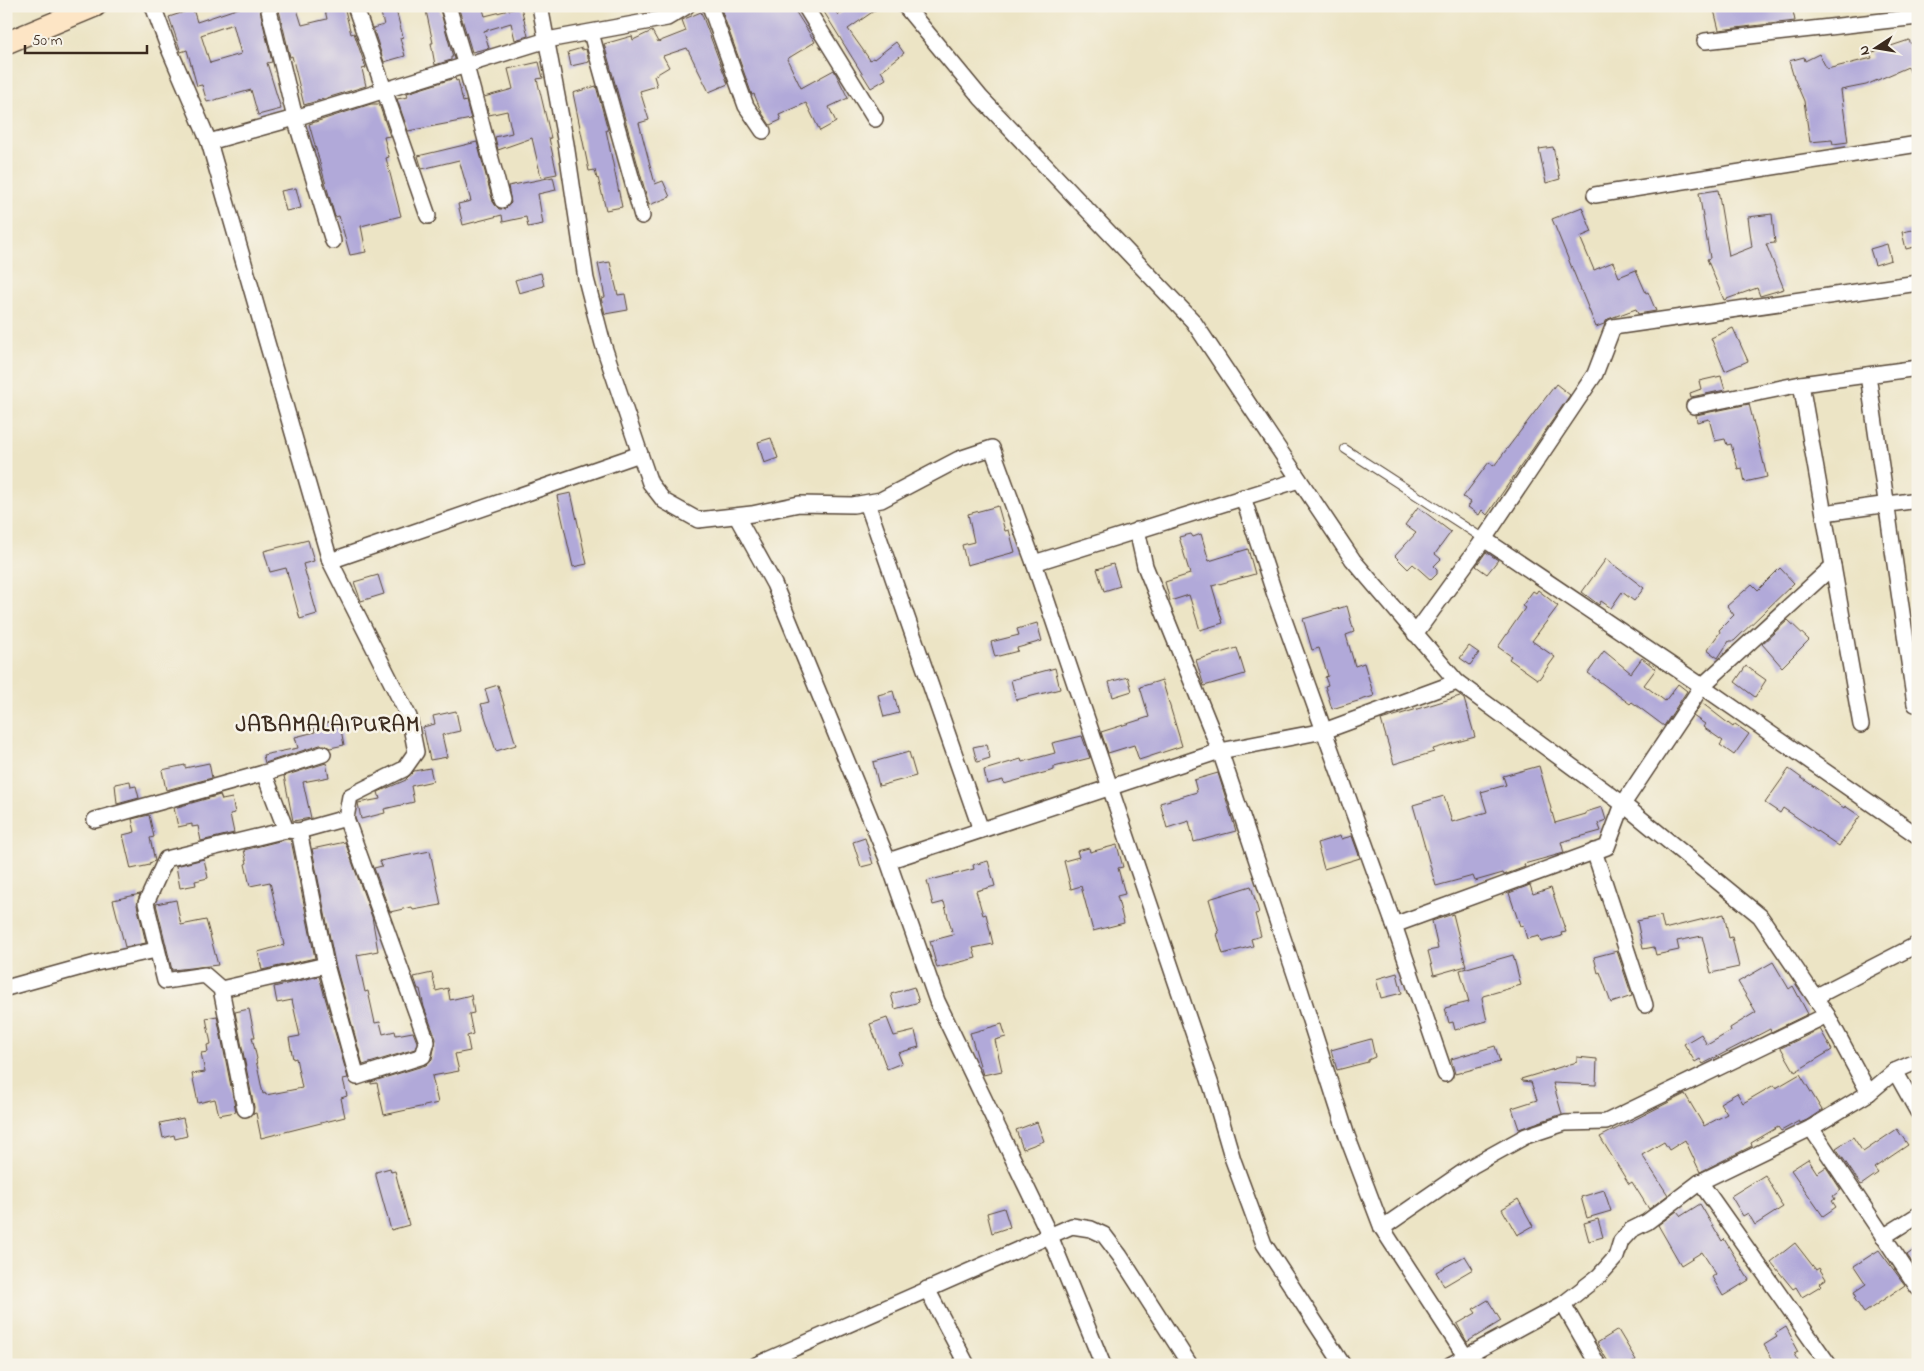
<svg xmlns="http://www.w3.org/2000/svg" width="1924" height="1371" viewBox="0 0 1924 1371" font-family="'Indie Flower',sans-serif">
<rect width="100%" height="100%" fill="#f7f3e8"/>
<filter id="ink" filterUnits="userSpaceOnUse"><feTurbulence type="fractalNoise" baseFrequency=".02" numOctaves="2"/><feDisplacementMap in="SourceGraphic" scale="10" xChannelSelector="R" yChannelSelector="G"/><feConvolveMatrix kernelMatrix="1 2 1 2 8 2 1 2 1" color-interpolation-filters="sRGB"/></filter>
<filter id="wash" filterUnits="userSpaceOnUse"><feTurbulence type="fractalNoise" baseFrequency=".0096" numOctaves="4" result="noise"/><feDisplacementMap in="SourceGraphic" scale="20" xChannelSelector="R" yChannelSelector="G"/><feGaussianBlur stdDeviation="1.12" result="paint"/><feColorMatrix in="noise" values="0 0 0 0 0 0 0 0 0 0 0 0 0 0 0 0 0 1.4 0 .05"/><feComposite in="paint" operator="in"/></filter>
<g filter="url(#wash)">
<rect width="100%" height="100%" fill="#ece4c5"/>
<g id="blocks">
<!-- building -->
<g fill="#b1a9d9" fill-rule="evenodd">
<path d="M245 6H259L272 62 267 63 281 109 258 115 251 90 207 102 202 85 197 86 187 50 181 52 169 17 193 9 197 22ZM233 24 241 54 210 63 201 35Z"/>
<polygon points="278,6 296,6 302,25 327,19 324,6 344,6 351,34 354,33 366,68 362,69 366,86 304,105 292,56 290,57"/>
<polygon points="389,6 395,6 403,37 400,38 405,56 384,62 373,28 384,25 380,9"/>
<polygon points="425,6 439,6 453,57 451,57 451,60 435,65 431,43 433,43"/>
<polygon points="458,6 482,6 485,16 521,7 528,36 515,40 511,23 484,31 489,48 472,52"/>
<polygon points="720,6 792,6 815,42 787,59 801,88 834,70 848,98 829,107 836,122 820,131 806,103 779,115 781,120 770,125 762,113 754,94 752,95"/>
<polygon points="833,6 838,15 851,6 881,6 848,29 870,60 873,58 874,59 896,42 904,53 881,71 886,79 871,88 824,12"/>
<polygon points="1713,6 1792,6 1795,21 1719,30"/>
<polygon points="701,12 728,84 709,92 687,48 663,56 669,67 654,76 657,86 640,91 649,120 639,123 655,184 663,181 670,197 649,205 604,44 632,36 633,40 652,31 658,42 686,31 682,20"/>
<polygon points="1909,40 1911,44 1918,42 1918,91 1908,67 1866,85 1841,90 1848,142 1833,144 1832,140 1810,142 1804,101 1794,78 1789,61 1804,57 1805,61 1819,54 1827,69 1872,58 1870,53"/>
<polygon points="582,48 582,50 586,49 589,62 571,66 568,52"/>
<polygon points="539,62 543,78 537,79 551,138 549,138 557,174 541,177 532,138 498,150 495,137 512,133 507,111 489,115 484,97 513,89 508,69"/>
<polygon points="455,78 456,81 458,80 463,102 466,101 471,119 408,131 397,99 408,97 407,93"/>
<polygon points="596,86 608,130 606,130 622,207 606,210 598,178 597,179 595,170 589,171 573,93"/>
<polygon points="371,104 379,104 390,136 384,137 389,157 386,158 401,216 361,226 366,252 350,255 339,216 335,217 309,124"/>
<polygon points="477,142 493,202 499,209 505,209 511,203 508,186 553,177 556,190 538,194 543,224 528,227 526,217 503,222 502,215 463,225 458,204 471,201 459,160 422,169 418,156"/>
<polygon points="1553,147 1560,179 1546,183 1539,149"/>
<polygon points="296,188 301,208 286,211 281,191"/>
<polygon points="1718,190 1729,256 1752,247 1748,217 1772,214 1775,243 1766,244 1784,289 1760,296 1757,288 1724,300 1707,259 1710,258 1699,193"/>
<polygon points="1582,207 1592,232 1580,237 1594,270 1613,262 1619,277 1636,270 1646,293 1648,292 1656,311 1638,314 1636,309 1608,319 1604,324 1596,327 1552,219"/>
<polygon points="1918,229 1918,246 1906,249 1902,232"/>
<polygon points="1887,244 1891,260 1875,265 1870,249"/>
<polygon points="610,262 618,295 625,294 628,310 605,314 601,298 605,297 598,264"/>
<polygon points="541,273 544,286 519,293 515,280"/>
<polygon points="1733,328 1748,361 1725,371 1711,338"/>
<polygon points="1721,376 1725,390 1691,397 1690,393 1701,389 1699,381"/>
<polygon points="1556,384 1570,395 1487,515 1482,510 1479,515 1468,507 1471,502 1463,497 1489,462 1494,466"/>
<polygon points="1749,404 1767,477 1745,482 1742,468 1738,469 1731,444 1727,445 1725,439 1715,441 1709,419 1697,422 1696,415"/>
<polygon points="771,438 778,458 764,463 758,442"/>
<polygon points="571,493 587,564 573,567 557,496"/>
<polygon points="998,506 1005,531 1009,530 1015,552 967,565 962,545 974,542 968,514"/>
<polygon points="1418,507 1451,532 1435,554 1441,559 1434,566 1437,569 1437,574 1431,580 1413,564 1408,569 1395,556 1416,533 1405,525"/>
<polygon points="1191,534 1193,537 1201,534 1209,561 1248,549 1255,574 1212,586 1223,623 1200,630 1189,595 1170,601 1165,582 1190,574 1179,537"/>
<polygon points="308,540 314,561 303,564 317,614 300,619 286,568 270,572 264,551"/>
<polygon points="1486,552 1498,560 1487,574 1476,566"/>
<polygon points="1606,559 1644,588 1634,601 1622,592 1611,608 1601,601 1599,605 1582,592"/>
<polygon points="1113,564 1120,586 1104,591 1097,569"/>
<polygon points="1780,568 1794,583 1734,641 1729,641 1718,658 1707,650 1720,632 1719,630 1734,615 1727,606 1752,584 1758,590"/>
<polygon points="378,575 384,594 361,601 354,582"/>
<polygon points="1538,590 1558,606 1532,641 1555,657 1539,679 1537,679 1509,659 1511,656 1498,647 1525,608 1522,606 1533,591 1536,593"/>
<polygon points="1347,606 1354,632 1346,635 1355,666 1364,663 1374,696 1332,709 1325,686 1328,685 1325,677 1328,676 1319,648 1312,650 1303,619"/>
<polygon points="1788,620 1809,640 1782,667 1762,644"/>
<polygon points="1037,623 1042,641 1017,648 1018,651 995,657 991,642 1019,635 1017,629"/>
<polygon points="1469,646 1479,653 1470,665 1460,658"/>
<polygon points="1237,648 1245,674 1204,686 1196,660"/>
<polygon points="1604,651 1631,673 1642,658 1656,669 1644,685 1665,701 1678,684 1687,691 1664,726 1632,702 1630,704 1588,673"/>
<polygon points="1746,666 1766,680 1755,697 1735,682"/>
<polygon points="1055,668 1060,689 1016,700 1011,680"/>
<polygon points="1128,677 1132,691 1113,697 1109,682"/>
<polygon points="1162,680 1182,746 1139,760 1134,745 1108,753 1101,732 1149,717 1140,687"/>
<polygon points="498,685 516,745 496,751 481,704 489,702 485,689"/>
<polygon points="893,691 899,713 884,717 878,695"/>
<polygon points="1460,696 1464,699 1475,737 1433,749 1434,752 1394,764 1381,720"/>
<polygon points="1702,703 1733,727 1735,724 1749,734 1734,755 1720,745 1723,741 1703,727 1705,724 1693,716"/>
<polygon points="456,711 460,731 442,735 447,757 430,760 423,727 435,724 433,716"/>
<polygon points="339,720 344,745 330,748 325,745 320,745 265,763 263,755 298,748 295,737 315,732 313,726"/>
<polygon points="1082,736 1090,758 1054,767 1054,770 1047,772 1004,784 1003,780 987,784 984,770 1021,759 1022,762 1055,753 1052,743"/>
<polygon points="987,744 990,758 977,762 973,747"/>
<polygon points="909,752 916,776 879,786 873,762"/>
<polygon points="209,763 212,778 166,790 162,770 185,765 185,768"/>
<polygon points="326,763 329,777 303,782 311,818 293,821 284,776"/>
<polygon points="1539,766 1555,823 1586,814 1586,812 1602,807 1606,820 1598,823 1601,831 1561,842 1564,853 1524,864 1525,867 1504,875 1503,873 1475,881 1473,876 1436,886 1413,805 1444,796 1452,822 1487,812 1481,792 1506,785 1503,776"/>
<polygon points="430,768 433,781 411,786 414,802 384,809 385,813 361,819 358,803 380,799 378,792 406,780 406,779 414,771"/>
<polygon points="1789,769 1844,808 1845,806 1860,816 1839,846 1783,808 1780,813 1765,803"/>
<polygon points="1218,773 1236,831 1194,842 1189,821 1167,828 1160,803 1197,792 1194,780"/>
<polygon points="130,781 131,787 136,786 139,798 117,804 115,784"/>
<polygon points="220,795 222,800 232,798 235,813 230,814 234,833 201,841 198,826 192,827 192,824 178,827 174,808"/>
<polygon points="149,815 154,837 150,838 155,861 149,863 150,865 131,869 123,835 135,832 132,819"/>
<polygon points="1340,836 1341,839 1352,836 1360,858 1324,869 1317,843"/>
<polygon points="865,838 873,864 861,867 853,842"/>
<polygon points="287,839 291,840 315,958 262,970 258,952 284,945 270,882 250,886 245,864 247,863 244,850"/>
<polygon points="345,842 372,917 378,951 357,955 365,992 368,991 375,1023 380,1022 383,1034 395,1031 396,1035 413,1032 417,1042 415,1049 363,1065 335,963 312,849"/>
<polygon points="1117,845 1123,867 1118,868 1125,894 1117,896 1124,923 1093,931 1081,886 1071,889 1064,861 1079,857 1077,851 1089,848 1090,852"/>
<polygon points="430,851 441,905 413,910 412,907 390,912 374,868 382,866 380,861"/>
<polygon points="204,859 208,878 195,881 196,885 180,888 176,866"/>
<polygon points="988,861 995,886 976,891 983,915 986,914 993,944 973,948 976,958 937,968 930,941 953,935 944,902 933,905 927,881 974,869 973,865"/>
<polygon points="1530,885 1533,894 1551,888 1566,932 1561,933 1562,936 1541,942 1539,936 1527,939 1523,925 1520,926 1509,893"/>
<polygon points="1251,886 1259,913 1255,914 1261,936 1251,939 1253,946 1223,954 1217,934 1219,933 1209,899"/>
<polygon points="140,894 137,905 146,943 125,947 113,900"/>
<polygon points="176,900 181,925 206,920 218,965 172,970 156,904"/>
<polygon points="1453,914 1466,966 1434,975 1428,951 1438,949 1432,921"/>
<polygon points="1724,914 1729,938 1732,937 1739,967 1711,973 1702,936 1677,941 1679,950 1656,955 1654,947 1643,949 1637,921 1661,916 1664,929"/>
<polygon points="1617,951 1632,996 1611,1003 1600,972 1598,973 1594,957"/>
<polygon points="1513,955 1521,985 1483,996 1482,998 1487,1021 1455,1030 1453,1022 1449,1023 1445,1008 1469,1002 1460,970"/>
<polygon points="1773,962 1789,989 1793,986 1808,1014 1771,1032 1770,1029 1703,1064 1700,1059 1695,1062 1684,1044 1701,1034 1707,1045 1731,1031 1730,1028 1756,1012 1738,982"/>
<polygon points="432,973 436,991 448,988 450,1000 471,995 474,1013 469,1014 473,1034 467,1036 470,1051 455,1054 459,1071 432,1076 438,1103 384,1115 377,1083 371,1084 371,1082 426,1065 432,1059 436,1039 424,1007 420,989 418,989 414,977"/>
<polygon points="1397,973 1402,993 1381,998 1376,979"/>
<polygon points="319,976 348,1078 343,1079 347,1096 341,1098 345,1117 261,1138 256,1113 253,1114 254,1107 235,1012 249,1009 255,1037 252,1037 257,1059 256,1060 263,1094 265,1093 266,1095 302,1088 296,1058 293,1059 289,1038 300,1036 292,1000 277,1003 274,987"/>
<polygon points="914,987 919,1002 895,1009 891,994"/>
<polygon points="217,1016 236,1112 219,1115 215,1099 198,1103 192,1074 205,1072 201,1053 208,1052 207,1045 211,1044 206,1018"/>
<polygon points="887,1018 894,1036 915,1031 919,1047 898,1053 902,1063 887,1069 870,1024"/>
<polygon points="1002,1024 1006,1037 995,1040 1002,1071 983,1075 970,1033"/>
<polygon points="1820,1029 1832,1050 1795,1072 1781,1048"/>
<polygon points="1371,1039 1375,1057 1368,1060 1368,1062 1337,1070 1331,1050"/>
<polygon points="1495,1046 1500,1062 1455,1074 1451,1059"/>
<polygon points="1577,1057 1597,1059 1596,1085 1553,1083 1562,1114 1519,1129 1512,1108 1537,1100 1531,1082 1522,1081 1521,1079 1577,1062"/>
<polygon points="1800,1074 1822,1110 1807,1120 1800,1123 1799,1121 1781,1131 1778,1127 1751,1143 1752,1146 1700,1172 1685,1140 1669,1150 1664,1142 1642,1155 1668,1195 1649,1209 1632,1182 1629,1184 1600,1137 1685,1094 1704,1126 1727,1114 1720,1103 1737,1093 1743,1103 1774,1085 1776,1088"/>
<polygon points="183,1118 187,1136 175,1139 174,1135 163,1138 160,1123"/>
<polygon points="1037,1122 1044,1141 1023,1149 1016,1130"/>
<polygon points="1897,1129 1908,1145 1874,1168 1878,1173 1861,1185 1836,1148 1853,1137 1863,1152"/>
<polygon points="1808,1159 1817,1173 1826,1167 1841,1190 1833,1196 1835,1199 1832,1201 1836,1207 1823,1216 1791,1170"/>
<polygon points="390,1168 391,1172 395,1171 409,1225 391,1230 376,1176 376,1172"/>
<polygon points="1765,1175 1781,1202 1780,1203 1783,1207 1755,1225 1748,1213 1743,1216 1731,1196"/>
<polygon points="1604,1190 1611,1211 1587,1218 1581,1197"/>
<polygon points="1518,1199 1533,1226 1517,1235 1502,1209"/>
<polygon points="1700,1204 1722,1241 1724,1239 1749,1280 1723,1296 1712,1277 1716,1274 1702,1252 1681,1265 1658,1225 1677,1211 1681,1216"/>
<polygon points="1004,1208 1010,1227 992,1233 987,1213"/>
<polygon points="1598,1219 1603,1237 1589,1241 1584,1223"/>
<polygon points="1795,1243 1816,1270 1819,1268 1826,1279 1820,1283 1822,1285 1802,1297 1796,1287 1793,1289 1771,1262"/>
<polygon points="1918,1247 1918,1271 1907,1255"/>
<polygon points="1879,1250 1905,1285 1864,1313 1854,1298 1856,1296 1854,1292 1866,1284 1854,1266"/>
<polygon points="1465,1256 1473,1269 1444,1286 1436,1272"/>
<polygon points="1488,1300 1501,1321 1467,1342 1457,1324 1476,1313 1473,1309"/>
<polygon points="1786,1327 1794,1342 1793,1343 1798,1352 1794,1354 1800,1365 1776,1365 1764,1345 1777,1337 1775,1334"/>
<polygon points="1618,1330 1636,1360 1629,1365 1610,1365 1597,1343"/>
</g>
</g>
</g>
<g filter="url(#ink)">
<use href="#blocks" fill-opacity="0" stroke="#564637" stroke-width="1"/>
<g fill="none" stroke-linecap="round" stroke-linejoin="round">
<defs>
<polyline id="lane" points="1345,449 1484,539"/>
<g id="street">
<polyline points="153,6 167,44 209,142 330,561 409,717 416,752 404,769 350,796 346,818 299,831"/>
<polyline points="268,6 295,118 333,241"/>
<polyline points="355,6 428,216"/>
<polyline points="448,6 466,66 502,200"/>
<polyline points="540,6 566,144 586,279 603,344 640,454 650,483 664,501 698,520 752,514 799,504 853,505 881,500 959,459 992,448 1034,563 1212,1088 1233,1160 1264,1244 1343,1365"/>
<polyline points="710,6 746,106 763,131"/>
<polyline points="805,6 875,119"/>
<polyline points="905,6 981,98 1193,321 1353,560 1457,682 1623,804 1760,916 1827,1015 1869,1093"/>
<polyline points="591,33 642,216"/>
<polyline points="1705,41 1918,17"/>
<polyline points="209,142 295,118 547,40 667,18 687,6"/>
<polyline points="1595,195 1918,144"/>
<polyline points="1868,375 1915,704"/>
<polyline points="1801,384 1861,725"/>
<polyline points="1694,406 1801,384 1918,368"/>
<polyline points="1243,497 1274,592 1394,925 1607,847 1623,804 1702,686 1833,566"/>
<polyline points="867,503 981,830"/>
<polyline points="1824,513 1918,500"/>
<polyline points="737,517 774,584 888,861 937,1001 1050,1236 1103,1365"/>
<polyline points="1137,530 1145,566 1220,751 1298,983 1347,1136 1382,1228 1471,1365"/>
<polyline points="1484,539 1702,686 1918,836"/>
<polyline points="330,561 640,454"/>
<polyline points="1034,563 1299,480"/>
<polyline points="1415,634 1484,539 1595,374 1613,327 1918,283"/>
<polyline points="264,773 323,754"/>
<polyline points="95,820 264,773 286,830 299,831 326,965 357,1077 423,1056 427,1042 346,818"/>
<polyline points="1594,851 1645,1005"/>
<polyline points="888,861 1220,751 1324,731 1457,682"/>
<polyline points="1394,925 1445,1074"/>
<polyline points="6,988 96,963 156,950"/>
<polyline points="221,989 326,965"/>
<polyline points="1815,997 1918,944"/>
<polyline points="1895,1071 1918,1112"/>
<polyline points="245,1109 221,989 205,975 165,981 146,903 166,859 286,830"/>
<polyline points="1811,1128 1918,1288"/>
<polyline points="1700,1182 1829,1365"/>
<polyline points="1382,1228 1472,1166 1526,1136 1565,1123 1606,1122 1827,1015"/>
<polyline points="1883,1237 1918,1215"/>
<polyline points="927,1289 967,1365"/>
<polyline points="1563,1304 1598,1365"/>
<polyline points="756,1365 1072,1226 1091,1229 1104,1235 1120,1256 1190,1365"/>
<polyline points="1450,1365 1563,1304 1599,1276 1616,1257 1621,1241 1631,1230 1647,1222 1700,1182 1811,1128 1869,1093 1895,1071 1918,1061"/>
</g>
<polyline id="secondary" points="6,43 95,6"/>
</defs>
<!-- lane casing -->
<use href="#lane" stroke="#564637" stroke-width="10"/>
<!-- street casing -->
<use href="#street" stroke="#564637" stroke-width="18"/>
<!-- secondary casing -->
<use href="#secondary" stroke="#564637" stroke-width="24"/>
<!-- lane -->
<use href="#lane" stroke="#fff" stroke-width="8"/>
<!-- street -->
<use href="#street" stroke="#fff" stroke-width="15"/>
<!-- secondary -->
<use href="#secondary" stroke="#fde5c5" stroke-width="21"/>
</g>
</g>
<g text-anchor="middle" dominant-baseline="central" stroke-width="5" stroke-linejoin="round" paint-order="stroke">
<!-- district labels -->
<g font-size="22" font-weight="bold" letter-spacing="1" fill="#3b2a1e" stroke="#f7f3e8">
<text x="328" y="726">JABAMALAIPURAM</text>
</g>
</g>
<!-- margin -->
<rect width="1924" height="1371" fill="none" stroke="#f7f3e8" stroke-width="25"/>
<!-- north arrow -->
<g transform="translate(1876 48) rotate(258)" stroke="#f7f3e8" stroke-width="4" paint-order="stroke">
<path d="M0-4L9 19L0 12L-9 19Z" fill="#3b2a1e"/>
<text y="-8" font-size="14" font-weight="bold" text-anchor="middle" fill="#3b2a1e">N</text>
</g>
<!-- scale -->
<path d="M25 45v8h122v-8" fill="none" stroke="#3b2a1e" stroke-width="2.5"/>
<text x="32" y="45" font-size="15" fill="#3b2a1e" stroke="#f7f3e8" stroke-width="4" paint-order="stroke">50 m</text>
</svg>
